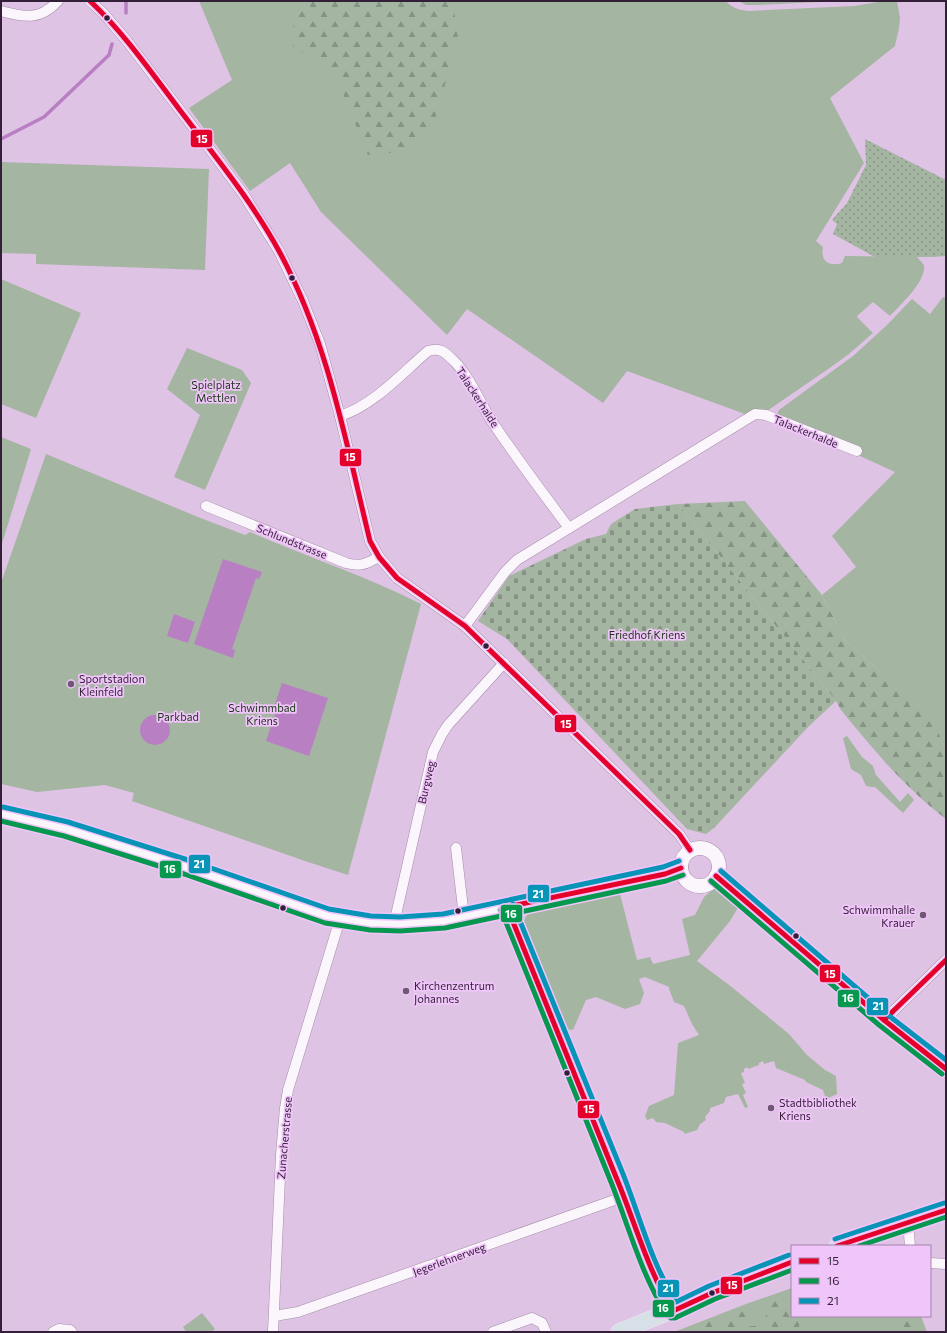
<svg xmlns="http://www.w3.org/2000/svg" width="947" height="1333" viewBox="0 0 947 1333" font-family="Commissioner,sans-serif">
<defs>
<pattern id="forest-firs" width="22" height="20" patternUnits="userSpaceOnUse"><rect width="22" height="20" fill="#a4b5a1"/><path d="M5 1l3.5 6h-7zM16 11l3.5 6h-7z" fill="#869384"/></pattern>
<pattern id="cemetery-stones" width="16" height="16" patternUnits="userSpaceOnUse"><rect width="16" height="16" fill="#a4b5a1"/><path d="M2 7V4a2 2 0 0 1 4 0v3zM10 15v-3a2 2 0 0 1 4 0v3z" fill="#869384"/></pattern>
<pattern id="garden-dots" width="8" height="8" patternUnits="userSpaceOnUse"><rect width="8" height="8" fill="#a4b5a1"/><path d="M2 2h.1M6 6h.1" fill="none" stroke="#869384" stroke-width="1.8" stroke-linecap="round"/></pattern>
</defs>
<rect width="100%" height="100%" fill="#dfc3e5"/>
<!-- green -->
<g fill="#a4b5a1">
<path d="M199 1H726C732 8 739 10 748 11L854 6 884 1H897L900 18 899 28 895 46 830 98 864 163 816 241 823 247C820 261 829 267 842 263L845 256 917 257 924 265C926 282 901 304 890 316L873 302 857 316 858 318 873 333 849 354 831 367 767 411C758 409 753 410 745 414L627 371 603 403 467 309 447 335 321 212 290 163 250 191 189 108 232 80Z"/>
<polygon points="739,1 840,1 758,5 746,5"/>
<polygon points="1,162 209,169 205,270 36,264 36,254 1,253"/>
<polygon points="1,279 81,313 36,418 1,404"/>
<polygon points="943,297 946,298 946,750 942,742 884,675 845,640 822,595 856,567 832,536 895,472 860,456 862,451 777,415 779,410 853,356 886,326 912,299 930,314"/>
<polygon points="187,348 242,370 251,383 205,490 174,477 200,415 167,389"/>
<polygon points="1,437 31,449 1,547"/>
<path d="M46 454 198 517 245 535 250 532C307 557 367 576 421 604L348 875 308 862 132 801 134 793 105 785 37 792 1 784V583Z"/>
<polygon points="847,736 862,757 873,766 876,775 900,802 908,793 914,800 903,813 875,787 871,787 866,786 861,775 851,769 843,738"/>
<polygon points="716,887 739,906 730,921 697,961 733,988 789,1034 807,1055 825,1070 836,1076 837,1094 826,1099 823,1090 806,1082 805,1080 776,1068 774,1061 764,1064 763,1061 759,1063 759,1065 748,1069 747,1067 744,1069 744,1072 741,1073 745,1083 742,1084 746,1093 743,1095 748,1107 745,1108 738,1094 726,1097 724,1103 710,1108 710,1111 705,1117 706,1120 700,1124 697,1130 685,1134 684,1132 665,1123 656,1122 653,1118 647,1120 645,1116 649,1106 674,1095 678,1043 699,1035 692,1024 684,1006 674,1002 669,989 669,987 645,977 639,979 644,993 640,1004 625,1009 596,997 586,1000 573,1030 565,1029 523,925 525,918 530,911 620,894 637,960 650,957 653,964 690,955 682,919 695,915 704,897"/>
<polygon points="792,1288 792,1316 921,1316 927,1332 674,1332 746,1304"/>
<polygon points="202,1313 215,1329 211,1332 186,1332 183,1327"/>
</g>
<!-- forest -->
<g fill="url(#forest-firs)">
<polygon points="312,1 453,1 458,39 435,119 410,151 368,155 335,74 293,46 291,33 298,13"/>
<path d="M745 501 822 595 845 640 884 675 929 709 942 742 946 750V819C905 788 873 749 841 710L836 701 678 504Z"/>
<polygon points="792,1297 792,1316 803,1316 799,1325 800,1332 769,1332 765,1319 769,1303"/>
<polygon points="750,1309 746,1319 746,1324 749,1326 760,1326 763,1332 675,1332"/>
<polygon points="889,1316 908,1316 914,1331 915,1332 898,1332"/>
</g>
<!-- cemetery -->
<polygon fill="url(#cemetery-stones)" points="678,504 836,701 809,726 714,828 706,834 687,829 507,639 478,621 509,576 586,539 606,534 611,524 635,509"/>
<!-- garden -->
<polygon fill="url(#garden-dots)" points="865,139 946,180 946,256 933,257 875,257 833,234 837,224 832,220 847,203 866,165"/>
<!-- water -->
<g fill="#b87fc3">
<polygon points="223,559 262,572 259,579 256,578 232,649 235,650 233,658 194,644"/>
<polygon points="174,614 195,622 188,643 167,636"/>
<polygon points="282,683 328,698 309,756 266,741 276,711 273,710"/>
<circle cx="155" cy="730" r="15"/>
</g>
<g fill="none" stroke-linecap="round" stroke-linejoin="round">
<!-- stream -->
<g stroke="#b87fc3" stroke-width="3.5">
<polyline points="126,13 126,1"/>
<polyline points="1,139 44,117 109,55 112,44"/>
</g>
<defs>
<g id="street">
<polyline points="90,1 104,14 127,41 209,148 244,195 279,251 303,301 320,344 340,416 370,541 379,557 397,578 465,626 679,834 690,850"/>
<path d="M1 11C24 17 40 21 58 1"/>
<path d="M340 416C374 405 401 374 428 351 440 347 445 352 454 361 469 376 478 398 489 417 514 455 542 492 569 528"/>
<path d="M206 506 346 563C362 567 365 564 379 557"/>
<polyline points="465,626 505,572 517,560 755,414 766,415 857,451"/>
<polyline points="456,848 464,917"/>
<path d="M507 907 622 1191C627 1210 635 1228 642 1247 651 1269 660 1291 673 1311"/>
<polyline points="396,924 396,915 433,752 442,734 448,725 504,663"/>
<polyline points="884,1020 946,960"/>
<polyline points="908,1222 910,1246"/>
<polyline points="930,1263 946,1264"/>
<polyline points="274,1316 298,1312 623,1197"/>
<polyline points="53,1332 59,1329 70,1330 72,1332"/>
<polyline points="273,1332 281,1155 285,1108 288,1090 340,919"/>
<polyline points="493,1332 532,1318 542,1323 546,1332"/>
</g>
<g id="secondary">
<path d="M1 814 66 829 186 867 327 916C365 925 405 925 444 921L665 874 681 868"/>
<circle cx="700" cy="867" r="19"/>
<polyline points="716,876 884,1020 946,1070"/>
</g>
<g id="primary">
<polyline points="837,1246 946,1210"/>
<polyline points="619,1332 792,1262"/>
</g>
</defs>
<!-- street casing -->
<use href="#street" stroke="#a48ea8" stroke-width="11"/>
<!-- secondary casing -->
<use href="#secondary" stroke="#a48ea8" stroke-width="15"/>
<!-- primary casing -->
<use href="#primary" stroke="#f1e4f3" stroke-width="17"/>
<!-- street -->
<use href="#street" stroke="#faf6fb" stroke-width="10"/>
<!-- secondary -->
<use href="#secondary" stroke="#faf6fb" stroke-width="14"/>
<!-- primary -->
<use href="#primary" stroke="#d7e0e6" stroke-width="16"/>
<defs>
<g id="bus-1">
<path d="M90 1C124 33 151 72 179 109 214 155 251 200 279 251 328 341 346 443 370 541L379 557 397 578 465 626 679 834 690 850"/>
<polyline points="716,876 884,1020 946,1069"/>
<path d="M507 907C543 997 580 1087 616 1177 635 1222 647 1269 673 1311"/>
<polyline points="507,907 665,874 681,868"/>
<polyline points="884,1020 946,960"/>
<polyline points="837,1246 946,1210"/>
<polyline points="673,1311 712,1293 792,1262"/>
</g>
<g id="bus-2">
<polyline points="1,821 64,836 184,874 325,923 370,930 400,931 445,928 666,881 683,875"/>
<polyline points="711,881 879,1025 942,1074"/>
<path d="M501 910C537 1000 574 1091 611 1182 629 1227 641 1274 667 1315L671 1318H675L715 1299 792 1270"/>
<polyline points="859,1246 946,1217"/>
</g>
<g id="bus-3">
<polyline points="3,807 68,822 188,860 329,909 371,916 400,917 443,914 663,867 679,861"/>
<polyline points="721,871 888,1015 946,1060"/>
<path d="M513 904C550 994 586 1084 623 1174 640 1217 651 1262 676 1302L709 1286 789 1255"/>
<polyline points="835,1239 944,1203"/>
</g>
</defs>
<!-- bus-1 casing -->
<use href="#bus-1" stroke="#f0c5f9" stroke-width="8"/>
<!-- bus-2 casing -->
<use href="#bus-2" stroke="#f0c5f9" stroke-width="8"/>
<!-- bus-3 casing -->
<use href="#bus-3" stroke="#f0c5f9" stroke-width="8"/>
<!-- bus-1 -->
<use href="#bus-1" stroke="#e4002b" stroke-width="5"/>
<!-- bus-2 -->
<use href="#bus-2" stroke="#05984e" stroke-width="5"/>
<!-- bus-3 -->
<use href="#bus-3" stroke="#0894b7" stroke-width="5"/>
</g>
<!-- markers -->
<g fill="#331f37" stroke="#f0c5f9" stroke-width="1.5">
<circle cx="107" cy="18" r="3.5"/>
<circle cx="292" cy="278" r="3.5"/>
<circle cx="486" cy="646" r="3.5"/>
<circle cx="283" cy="908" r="3.5"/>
<circle cx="458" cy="911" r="3.5"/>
<circle cx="796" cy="936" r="3.5"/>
<circle cx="567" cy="1073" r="3.5"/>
<circle cx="712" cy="1293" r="3.5"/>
</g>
<g fill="#6f5874" stroke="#f0c5f9" stroke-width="1.5">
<circle cx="71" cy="684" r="4"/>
<circle cx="923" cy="915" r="4"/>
<circle cx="406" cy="991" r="4"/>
<circle cx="771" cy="1108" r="4"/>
</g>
<g text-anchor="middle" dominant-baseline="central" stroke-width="3.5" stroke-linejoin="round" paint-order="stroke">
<!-- park labels -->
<g font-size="11" fill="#173512" stroke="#f0c5f9">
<text x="216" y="384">Spielplatz<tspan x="216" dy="13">Mettlen</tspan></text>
<text x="647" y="634">Friedhof Kriens</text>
<text x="262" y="707">Schwimmbad<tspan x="262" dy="13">Kriens</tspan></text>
<text x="178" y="716">Parkbad</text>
</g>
<!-- street labels -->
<g font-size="11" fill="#331f37" stroke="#f0c5f9">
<text transform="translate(478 397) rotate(57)">Talackerhalde</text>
<text transform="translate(806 431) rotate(22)">Talackerhalde</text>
<text transform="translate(292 541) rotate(22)">Schlundstrasse</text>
<text transform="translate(426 782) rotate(-77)">Burgweg</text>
<text transform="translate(284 1138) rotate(-85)">Zunacherstrasse</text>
<text transform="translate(449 1259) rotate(-20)">Jegerlehnerweg</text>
</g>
<!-- poi labels -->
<g font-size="11" fill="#331f37" stroke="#f0c5f9" text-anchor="start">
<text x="79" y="678">Sportstadion<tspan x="79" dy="13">Kleinfeld</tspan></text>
<text x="915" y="909" text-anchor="end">Schwimmhalle<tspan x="915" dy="13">Krauer</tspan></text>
<text x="414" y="985">Kirchenzentrum<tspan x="414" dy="13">Johannes</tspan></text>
<text x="779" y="1102">Stadtbibliothek<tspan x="779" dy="13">Kriens</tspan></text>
</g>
</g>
<g stroke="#f0c5f9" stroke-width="1.5">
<rect x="190" y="129" width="23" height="19" rx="4" fill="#e4002b"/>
<rect x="339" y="448" width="23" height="19" rx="4" fill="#e4002b"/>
<rect x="554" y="714" width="23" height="19" rx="4" fill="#e4002b"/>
<rect x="188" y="854" width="23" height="20" rx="4" fill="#0894b7"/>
<rect x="159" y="860" width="23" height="19" rx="4" fill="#05984e"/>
<rect x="527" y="884" width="23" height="19" rx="4" fill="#0894b7"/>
<rect x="500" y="904" width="23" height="19" rx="4" fill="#05984e"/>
<rect x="819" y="964" width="22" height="19" rx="4" fill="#e4002b"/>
<rect x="837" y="989" width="23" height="19" rx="4" fill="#05984e"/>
<rect x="866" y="997" width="23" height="19" rx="4" fill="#0894b7"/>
<rect x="577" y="1100" width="23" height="19" rx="4" fill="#e4002b"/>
<rect x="720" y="1276" width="23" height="19" rx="4" fill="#e4002b"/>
<rect x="657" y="1279" width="23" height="19" rx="4" fill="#0894b7"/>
<rect x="652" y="1299" width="23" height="19" rx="4" fill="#05984e"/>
</g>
<g font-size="11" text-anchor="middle" font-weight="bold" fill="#fff">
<text x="202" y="143">15</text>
<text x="350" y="461">15</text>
<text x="566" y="728">15</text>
<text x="199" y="868">21</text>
<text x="170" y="873">16</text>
<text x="538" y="898">21</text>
<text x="511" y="918">16</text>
<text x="830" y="978">15</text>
<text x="848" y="1002">16</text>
<text x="878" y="1010">21</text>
<text x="589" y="1113">15</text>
<text x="732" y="1289">15</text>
<text x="668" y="1292">21</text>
<text x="663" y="1312">16</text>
</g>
<!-- border -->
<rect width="947" height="1333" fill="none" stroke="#331f37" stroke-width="4"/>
<!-- legend -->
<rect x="791" y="1245" width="140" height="72" fill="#f0c5f9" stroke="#a483ab"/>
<rect x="799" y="1258" width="20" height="6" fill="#e4002b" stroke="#a483ab"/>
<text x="827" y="1265" font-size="12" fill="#331f37">15</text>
<rect x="799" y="1278" width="20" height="6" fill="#05984e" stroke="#a483ab"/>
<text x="827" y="1285" font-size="12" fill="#331f37">16</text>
<rect x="799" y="1298" width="20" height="6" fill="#0894b7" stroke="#a483ab"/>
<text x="827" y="1305" font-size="12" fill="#331f37">21</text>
</svg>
